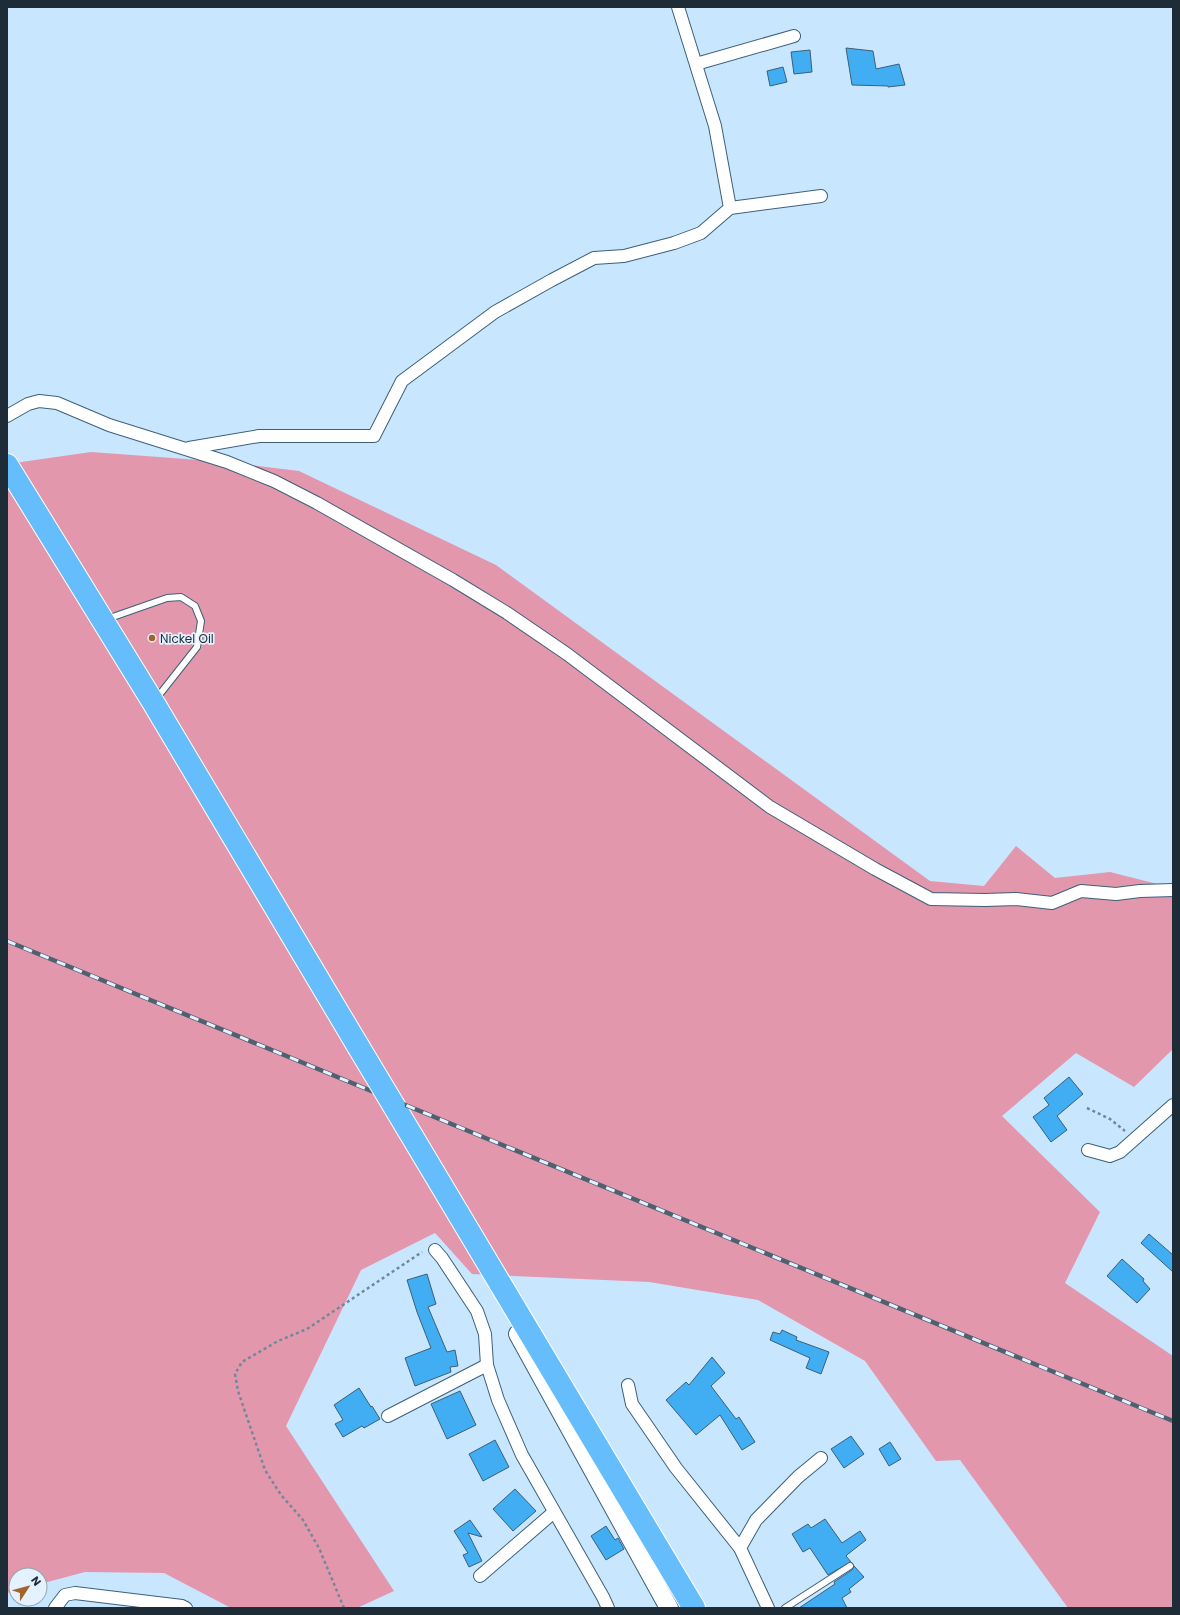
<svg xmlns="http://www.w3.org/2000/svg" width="1180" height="1615" viewBox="0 0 1180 1615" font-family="Poppins,sans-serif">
<rect width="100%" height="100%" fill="#c8e7ff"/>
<!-- green -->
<polygon fill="#e397ad" points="91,452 227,462 299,471 496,565 930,881 984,886 1016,846 1055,878 1110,872 1173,888 1173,1049 1134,1087 1076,1053 1002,1116 1100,1212 1065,1283 1173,1356 1173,1608 1068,1608 960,1460 936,1461 865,1361 758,1300 649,1282 472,1274 435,1233 361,1270 286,1426 394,1591 357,1608 231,1608 164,1573 85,1572 40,1584 40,1575 16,1575 16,1591 7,1593 7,464"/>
<!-- building -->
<g fill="#41aef3" stroke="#3c5f78">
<polygon points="846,48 873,51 876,69 899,64 905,85 888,87 888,86 852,85"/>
<polygon points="810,50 812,72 794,74 791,52"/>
<polygon points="783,67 787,82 770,86 767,71"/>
<polygon points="1069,1077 1083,1094 1057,1116 1067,1130 1051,1142 1033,1117 1049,1105 1044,1098"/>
<polygon points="1149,1234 1173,1255 1173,1272 1141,1243"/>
<polygon points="1122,1259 1144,1279 1143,1281 1150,1289 1137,1303 1107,1276"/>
<polygon points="427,1274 436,1304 428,1307 447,1352 455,1350 458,1366 450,1367 451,1372 415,1386 405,1358 431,1348 417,1312 407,1280"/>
<polygon points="782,1330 797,1337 796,1340 829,1352 821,1374 806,1368 810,1358 770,1340 773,1332 780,1334"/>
<polygon points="712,1357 725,1373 711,1386 736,1419 739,1417 755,1442 742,1450 720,1415 696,1435 666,1400 686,1382 689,1385"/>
<polygon points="359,1388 371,1407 372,1406 380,1419 364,1428 362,1426 343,1437 335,1424 343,1420 334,1405"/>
<polygon points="460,1391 476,1425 447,1439 431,1404"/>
<polygon points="851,1436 864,1454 844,1468 831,1449"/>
<polygon points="495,1440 509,1467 483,1481 469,1454"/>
<polygon points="890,1442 901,1459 889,1466 879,1449"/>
<polygon points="515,1489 536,1511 513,1531 493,1509"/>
<polygon points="825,1519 842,1543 860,1531 866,1540 848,1554 846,1556 851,1562 828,1575 810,1548 803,1552 792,1534 808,1524 811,1528"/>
<polygon points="470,1520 482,1537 468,1533 482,1561 469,1567 463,1555 468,1553 454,1531"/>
<polygon points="606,1526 615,1540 618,1538 624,1549 606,1560 591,1536"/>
<polygon points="854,1566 864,1577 849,1589 851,1592 842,1598 847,1608 799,1608 835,1584 834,1582 852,1570"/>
</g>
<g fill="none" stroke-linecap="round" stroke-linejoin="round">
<defs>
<g id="lane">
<polyline points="107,619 167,598 181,597 195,606 201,621 197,647 156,699"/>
<polyline points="785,1608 850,1566"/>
</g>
<g id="street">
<polyline points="678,7 715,126 730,208"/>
<polyline points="696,64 794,36"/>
<polyline points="7,416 28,404 39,401 57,403 109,425 227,462 274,481 317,503 453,580 507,613 567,654 770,807 875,869 931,899 985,900 1016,899 1052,903 1081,891 1116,894 1140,891 1173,890"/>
<polyline points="189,448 259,436 374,436 402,381 495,312 552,280 594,258 624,256 674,243 701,233 730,208 821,196"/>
<polyline points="1088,1150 1110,1156 1120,1152 1173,1105"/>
<polyline points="435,1250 442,1258 477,1311 485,1334 487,1365 498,1400 522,1455 603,1597 608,1608"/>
<polyline points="628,1385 632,1404 676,1468 740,1548"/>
<polyline points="388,1416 487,1365"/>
<polyline points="480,1576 554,1512"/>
<polyline points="55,1608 65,1595 75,1593 182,1606 186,1608"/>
<polyline points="768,1608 740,1548 756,1520 798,1477 821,1458"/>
</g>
<polyline id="secondary" points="518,1334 669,1608"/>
<g id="highway">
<polyline points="7,465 153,702 358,1046"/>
<polyline points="394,1106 694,1608"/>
</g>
</defs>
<!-- lane casing -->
<use href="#lane" stroke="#3d6079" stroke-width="8"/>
<!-- street casing -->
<use href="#street" stroke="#3d6079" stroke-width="14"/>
<!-- secondary casing -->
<use href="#secondary" stroke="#3d6079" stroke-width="20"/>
<!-- highway casing -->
<use href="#highway" stroke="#fff" stroke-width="24"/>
<!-- path -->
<g stroke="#718899" stroke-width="2.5" stroke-dasharray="3 3" stroke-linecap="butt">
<polyline points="1087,1108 1110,1119 1125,1131"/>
<polyline points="344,1608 319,1548 303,1520 281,1495 265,1470 238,1391 235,1374 242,1362 278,1341 307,1329 422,1252"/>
</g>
<!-- lane -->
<use href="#lane" stroke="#fff" stroke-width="6"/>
<!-- street -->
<use href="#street" stroke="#fff" stroke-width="12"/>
<!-- secondary -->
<use href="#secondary" stroke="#fff" stroke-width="18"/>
<!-- highway -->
<use href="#highway" stroke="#65befb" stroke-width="22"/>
<defs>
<polyline id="rail" points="7,941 1173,1421"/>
</defs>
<!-- rail casing -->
<use href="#rail" stroke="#4d616f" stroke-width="4.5"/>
<!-- rail -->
<use href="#rail" stroke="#e3f2fe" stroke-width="3" stroke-dasharray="9" stroke-linecap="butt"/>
<defs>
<polyline id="highway-bridge" points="358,1046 394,1106"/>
</defs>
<!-- highway-bridge casing -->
<use href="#highway-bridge" stroke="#fff" stroke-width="24" stroke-linecap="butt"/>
<!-- highway-bridge -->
<use href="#highway-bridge" stroke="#65befb" stroke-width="22"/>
</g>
<!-- markers -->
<circle fill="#a2642a" stroke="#e3f2fe" stroke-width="1.5" cx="152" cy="638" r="4"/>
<g text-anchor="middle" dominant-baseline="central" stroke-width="3.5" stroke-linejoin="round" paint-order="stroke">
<!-- poi labels -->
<g font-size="12" fill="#1d2c37" stroke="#e3f2fe" text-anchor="start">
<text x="160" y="638">Nickel Oil</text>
</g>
</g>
<!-- border -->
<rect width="1180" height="1615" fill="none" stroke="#1d2c37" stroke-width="16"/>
<!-- north arrow -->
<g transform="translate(28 1587) rotate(54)"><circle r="19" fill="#e3f2fe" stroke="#94a3ae"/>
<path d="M0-3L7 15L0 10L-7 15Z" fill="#a2642a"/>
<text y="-6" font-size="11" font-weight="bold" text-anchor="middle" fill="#1d2c37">N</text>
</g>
</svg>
